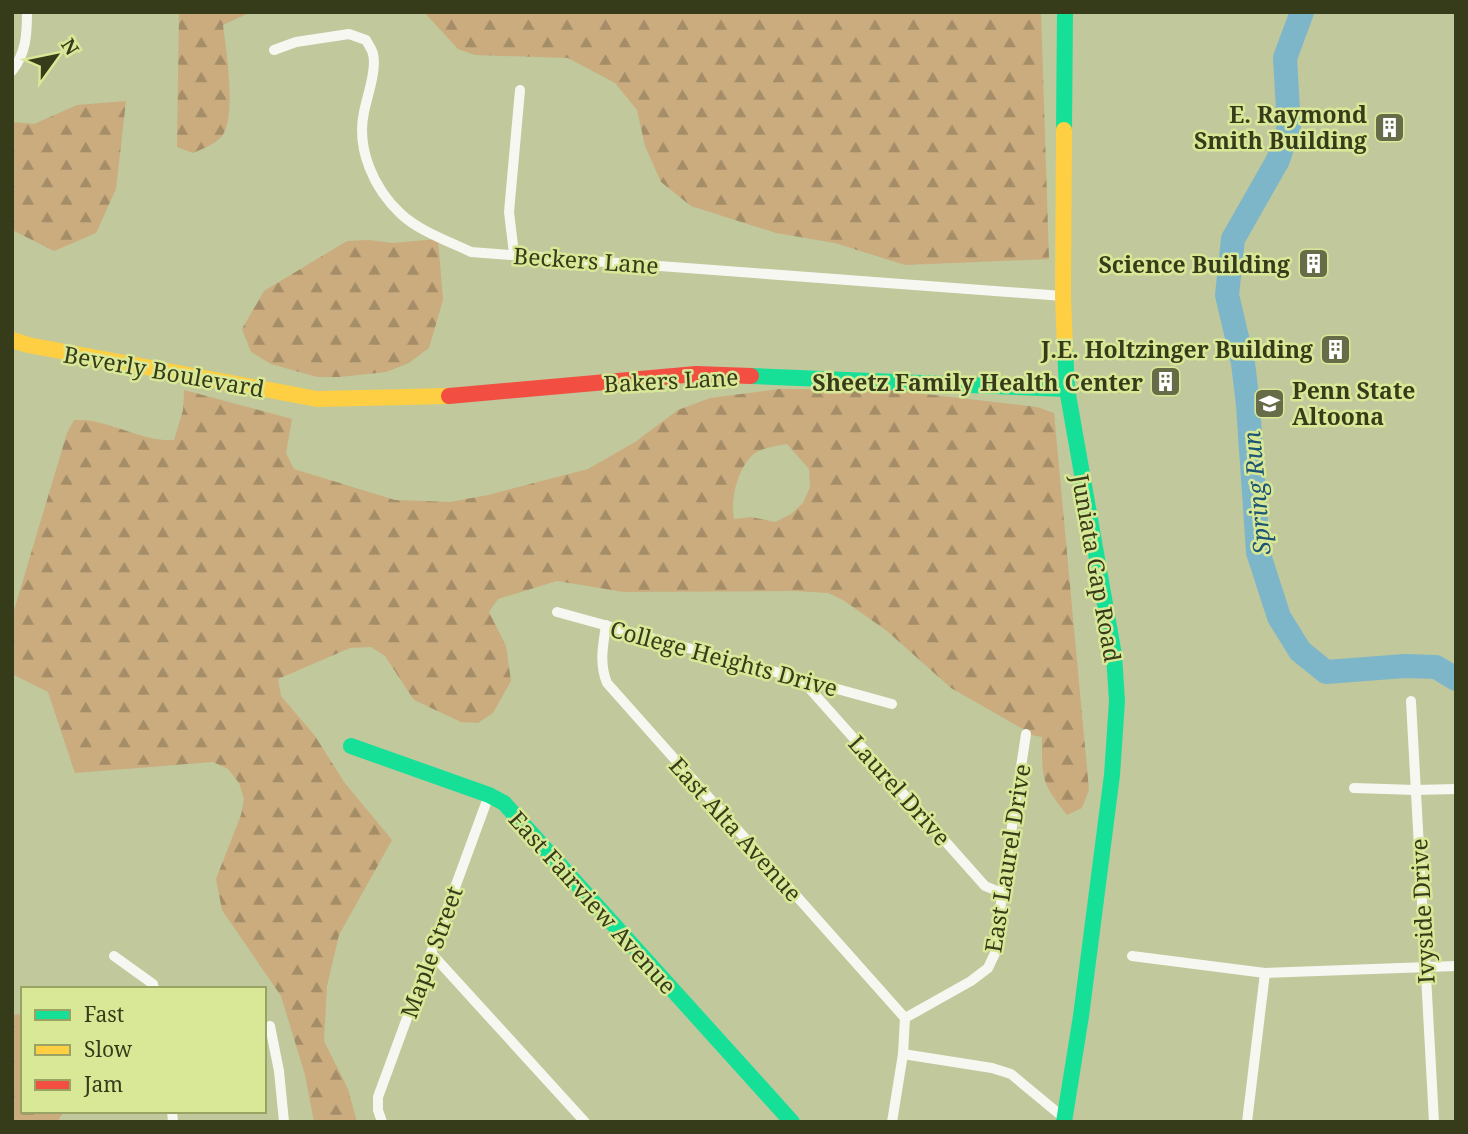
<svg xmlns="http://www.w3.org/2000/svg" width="1468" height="1134" viewBox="0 0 1468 1134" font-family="'Noto Serif',serif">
<defs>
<pattern id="forest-firs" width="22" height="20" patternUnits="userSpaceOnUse" patternTransform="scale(1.75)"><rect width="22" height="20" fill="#caac7f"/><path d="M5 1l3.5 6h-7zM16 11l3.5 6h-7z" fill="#a58d67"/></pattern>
</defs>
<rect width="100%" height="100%" fill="#c0c89c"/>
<!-- forest -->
<g fill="url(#forest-firs)" fill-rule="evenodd">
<path d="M179 12H251L223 25C226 49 237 118 222 136 216 144 202 149 193 153L177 147Z"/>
<polygon points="424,12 1041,12 1049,259 905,265 835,243 776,233 691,206 661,182 645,146 637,110 615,83 568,58 475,55 458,49"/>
<polygon points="126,101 116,189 96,233 54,251 12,230 12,122 34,124 77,105"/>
<polygon points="438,239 443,300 429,348 409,363 386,372 340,377 317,377 271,364 251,352 242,329 264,291 347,241 369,240 392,243"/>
<path d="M779 389H882L1037 407 1054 413 1089 790 1082 808 1067 815C1041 782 1042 779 1042 737L1026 734 1023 729 951 688 887 631 843 600 828 593 794 591 624 592 557 581 498 599 489 612 506 646 511 681 493 713 478 723 461 722 414 700 385 656 371 647 350 648 278 679 281 696 315 736 344 782 392 840 339 935 327 986 324 1041 348 1089 357 1122H314L305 1075 281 996 222 910 216 879 241 815 244 799 239 783 228 769 213 762 75 773 48 692 12 674V617L67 433 74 420C109 418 139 442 174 440L183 410 184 390 292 419 286 453 294 469 395 500 450 502 488 495 588 469 635 442 678 410 710 398ZM787 444 809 469 810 487 803 503 791 514 775 522 751 517 734 519C730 499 738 466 755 453 765 447 777 446 787 444Z"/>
<polygon points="23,1014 23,1111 63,1111 58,1122 12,1122 12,1015"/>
</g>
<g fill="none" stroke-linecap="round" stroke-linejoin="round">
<!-- river -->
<polyline stroke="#7eb6c9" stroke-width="24" points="1302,12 1285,58 1289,127 1278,160 1233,239 1227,295 1243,363 1248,405 1258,552 1279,617 1300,651 1326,672 1405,666 1436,667 1456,679"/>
<!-- street -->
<g stroke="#f6f7f0" stroke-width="10">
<path d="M274 50 296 42 349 34 366 40C368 44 372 49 373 54 377 69 367 97 364 112 356 149 374 189 401 214 419 231 448 241 471 252L1063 296"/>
<path d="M12 71C26 53 27 35 27 12"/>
<polyline points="514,254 509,212 520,90"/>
<polyline points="557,612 892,704"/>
<path d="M606 625C603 646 599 663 607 683L905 1018"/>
<polyline points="802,680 985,886 1002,893"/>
<polyline points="1411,701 1434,1122"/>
<polyline points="1354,788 1415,790 1456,789"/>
<polyline points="431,953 585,1122"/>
<polyline points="114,956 153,984 154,989"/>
<polyline points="1132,956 1265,973 1456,966"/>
<polyline points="905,1018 971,981 988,968 996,951 1002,893 1026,734"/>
<polyline points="270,1026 279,1071 284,1122"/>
<polyline points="903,1054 992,1068 1011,1074 1064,1118"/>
<polyline points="172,1111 173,1122"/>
<polyline points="382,1122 378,1110 378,1097 489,795"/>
<polyline points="892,1122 903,1054 905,1018"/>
<polyline points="1247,1122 1265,973"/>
</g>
<!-- fast -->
<g stroke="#16e098" stroke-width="16">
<polyline points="1064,130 1065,12"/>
<polyline points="751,376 1067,389"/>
<polyline points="351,746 489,795 504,803 792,1122"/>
<polyline points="1064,1122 1081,1016 1112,775 1117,701 1114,655 1067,389 1065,348"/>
</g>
<!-- slow -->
<g stroke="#ffcf43" stroke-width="16">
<polyline points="1064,130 1063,296 1065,348"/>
<polyline points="12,340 28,345 317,399 449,396"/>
</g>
<!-- jam -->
<polyline stroke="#f24e42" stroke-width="16" points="449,396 696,374 751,376"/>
</g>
<!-- icons -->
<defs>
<symbol id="building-square" viewBox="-11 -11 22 22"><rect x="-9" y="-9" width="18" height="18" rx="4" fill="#666c48" stroke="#d9e896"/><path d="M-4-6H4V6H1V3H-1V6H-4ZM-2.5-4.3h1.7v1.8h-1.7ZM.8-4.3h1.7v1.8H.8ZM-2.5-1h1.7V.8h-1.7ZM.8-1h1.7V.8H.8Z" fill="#fff"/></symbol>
<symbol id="university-square" viewBox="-11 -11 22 22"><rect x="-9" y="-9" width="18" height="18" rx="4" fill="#666c48" stroke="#d9e896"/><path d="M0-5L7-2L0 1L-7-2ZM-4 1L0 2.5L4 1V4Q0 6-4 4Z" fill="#fff"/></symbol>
</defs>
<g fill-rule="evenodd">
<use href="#building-square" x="1372" y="110" width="35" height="35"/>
<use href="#building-square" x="1296" y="246" width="35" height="35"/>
<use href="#building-square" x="1318" y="332" width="35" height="35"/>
<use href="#building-square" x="1148" y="364" width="35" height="35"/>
<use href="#university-square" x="1252" y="386" width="35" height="35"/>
</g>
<g text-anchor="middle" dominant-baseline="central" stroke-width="5" stroke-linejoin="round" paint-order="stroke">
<!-- poi labels -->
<g font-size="23" font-weight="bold" fill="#363b1a" stroke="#d9e896" text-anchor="end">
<text x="1367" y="114">E. Raymond<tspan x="1367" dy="26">Smith Building</tspan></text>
<text x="1290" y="264">Science Building</text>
<text x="1313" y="349">J.E. Holtzinger Building</text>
<text x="1143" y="382">Sheetz Family Health Center</text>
<text x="1292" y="390" text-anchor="start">Penn State<tspan x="1292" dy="26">Altoona</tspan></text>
</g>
<!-- street labels -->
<g font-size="23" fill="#363b1a" stroke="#d9e896">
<text transform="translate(586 260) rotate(4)">Beckers Lane</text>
<text transform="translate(164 371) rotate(10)">Beverly Boulevard</text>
<text transform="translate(671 380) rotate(-3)">Bakers Lane</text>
<text transform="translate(1097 568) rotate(80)">Juniata Gap Road</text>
<text transform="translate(724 658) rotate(15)">College Heights Drive</text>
<text transform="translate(900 790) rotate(48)">Laurel Drive</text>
<text transform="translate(736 829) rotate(48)">East Alta Avenue</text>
<text transform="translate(1007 858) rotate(-81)">East Laurel Drive</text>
<text transform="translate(593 902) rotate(48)">East Fairview Avenue</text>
<text transform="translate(1422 911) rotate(-93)">Ivyside Drive</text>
<text transform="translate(431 952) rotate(-70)">Maple Street</text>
</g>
<!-- water labels -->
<g font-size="24" font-style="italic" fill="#1a5575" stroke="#d9e896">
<text transform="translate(1256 493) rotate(-95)">Spring Run</text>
</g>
</g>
<!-- border -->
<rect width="1468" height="1134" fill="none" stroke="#363b1a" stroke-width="28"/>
<!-- legend -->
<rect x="21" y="987" width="245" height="126" fill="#d9e896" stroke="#98a364" stroke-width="2"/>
<rect x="35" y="1010" width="35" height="10" fill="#16e098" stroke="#98a364" stroke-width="2"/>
<text x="84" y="1022" font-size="21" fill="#363b1a">Fast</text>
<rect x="35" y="1045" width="35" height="10" fill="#ffcf43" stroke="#98a364" stroke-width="2"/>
<text x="84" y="1057" font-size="21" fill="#363b1a">Slow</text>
<rect x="35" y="1080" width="35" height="10" fill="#f24e42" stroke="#98a364" stroke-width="2"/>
<text x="84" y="1092" font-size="21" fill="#363b1a">Jam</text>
<!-- north arrow -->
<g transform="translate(56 56) rotate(57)" stroke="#d9e896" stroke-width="5" paint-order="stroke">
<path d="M0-5L12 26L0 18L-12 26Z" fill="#363b1a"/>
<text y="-10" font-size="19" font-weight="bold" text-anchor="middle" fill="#363b1a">N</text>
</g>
</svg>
